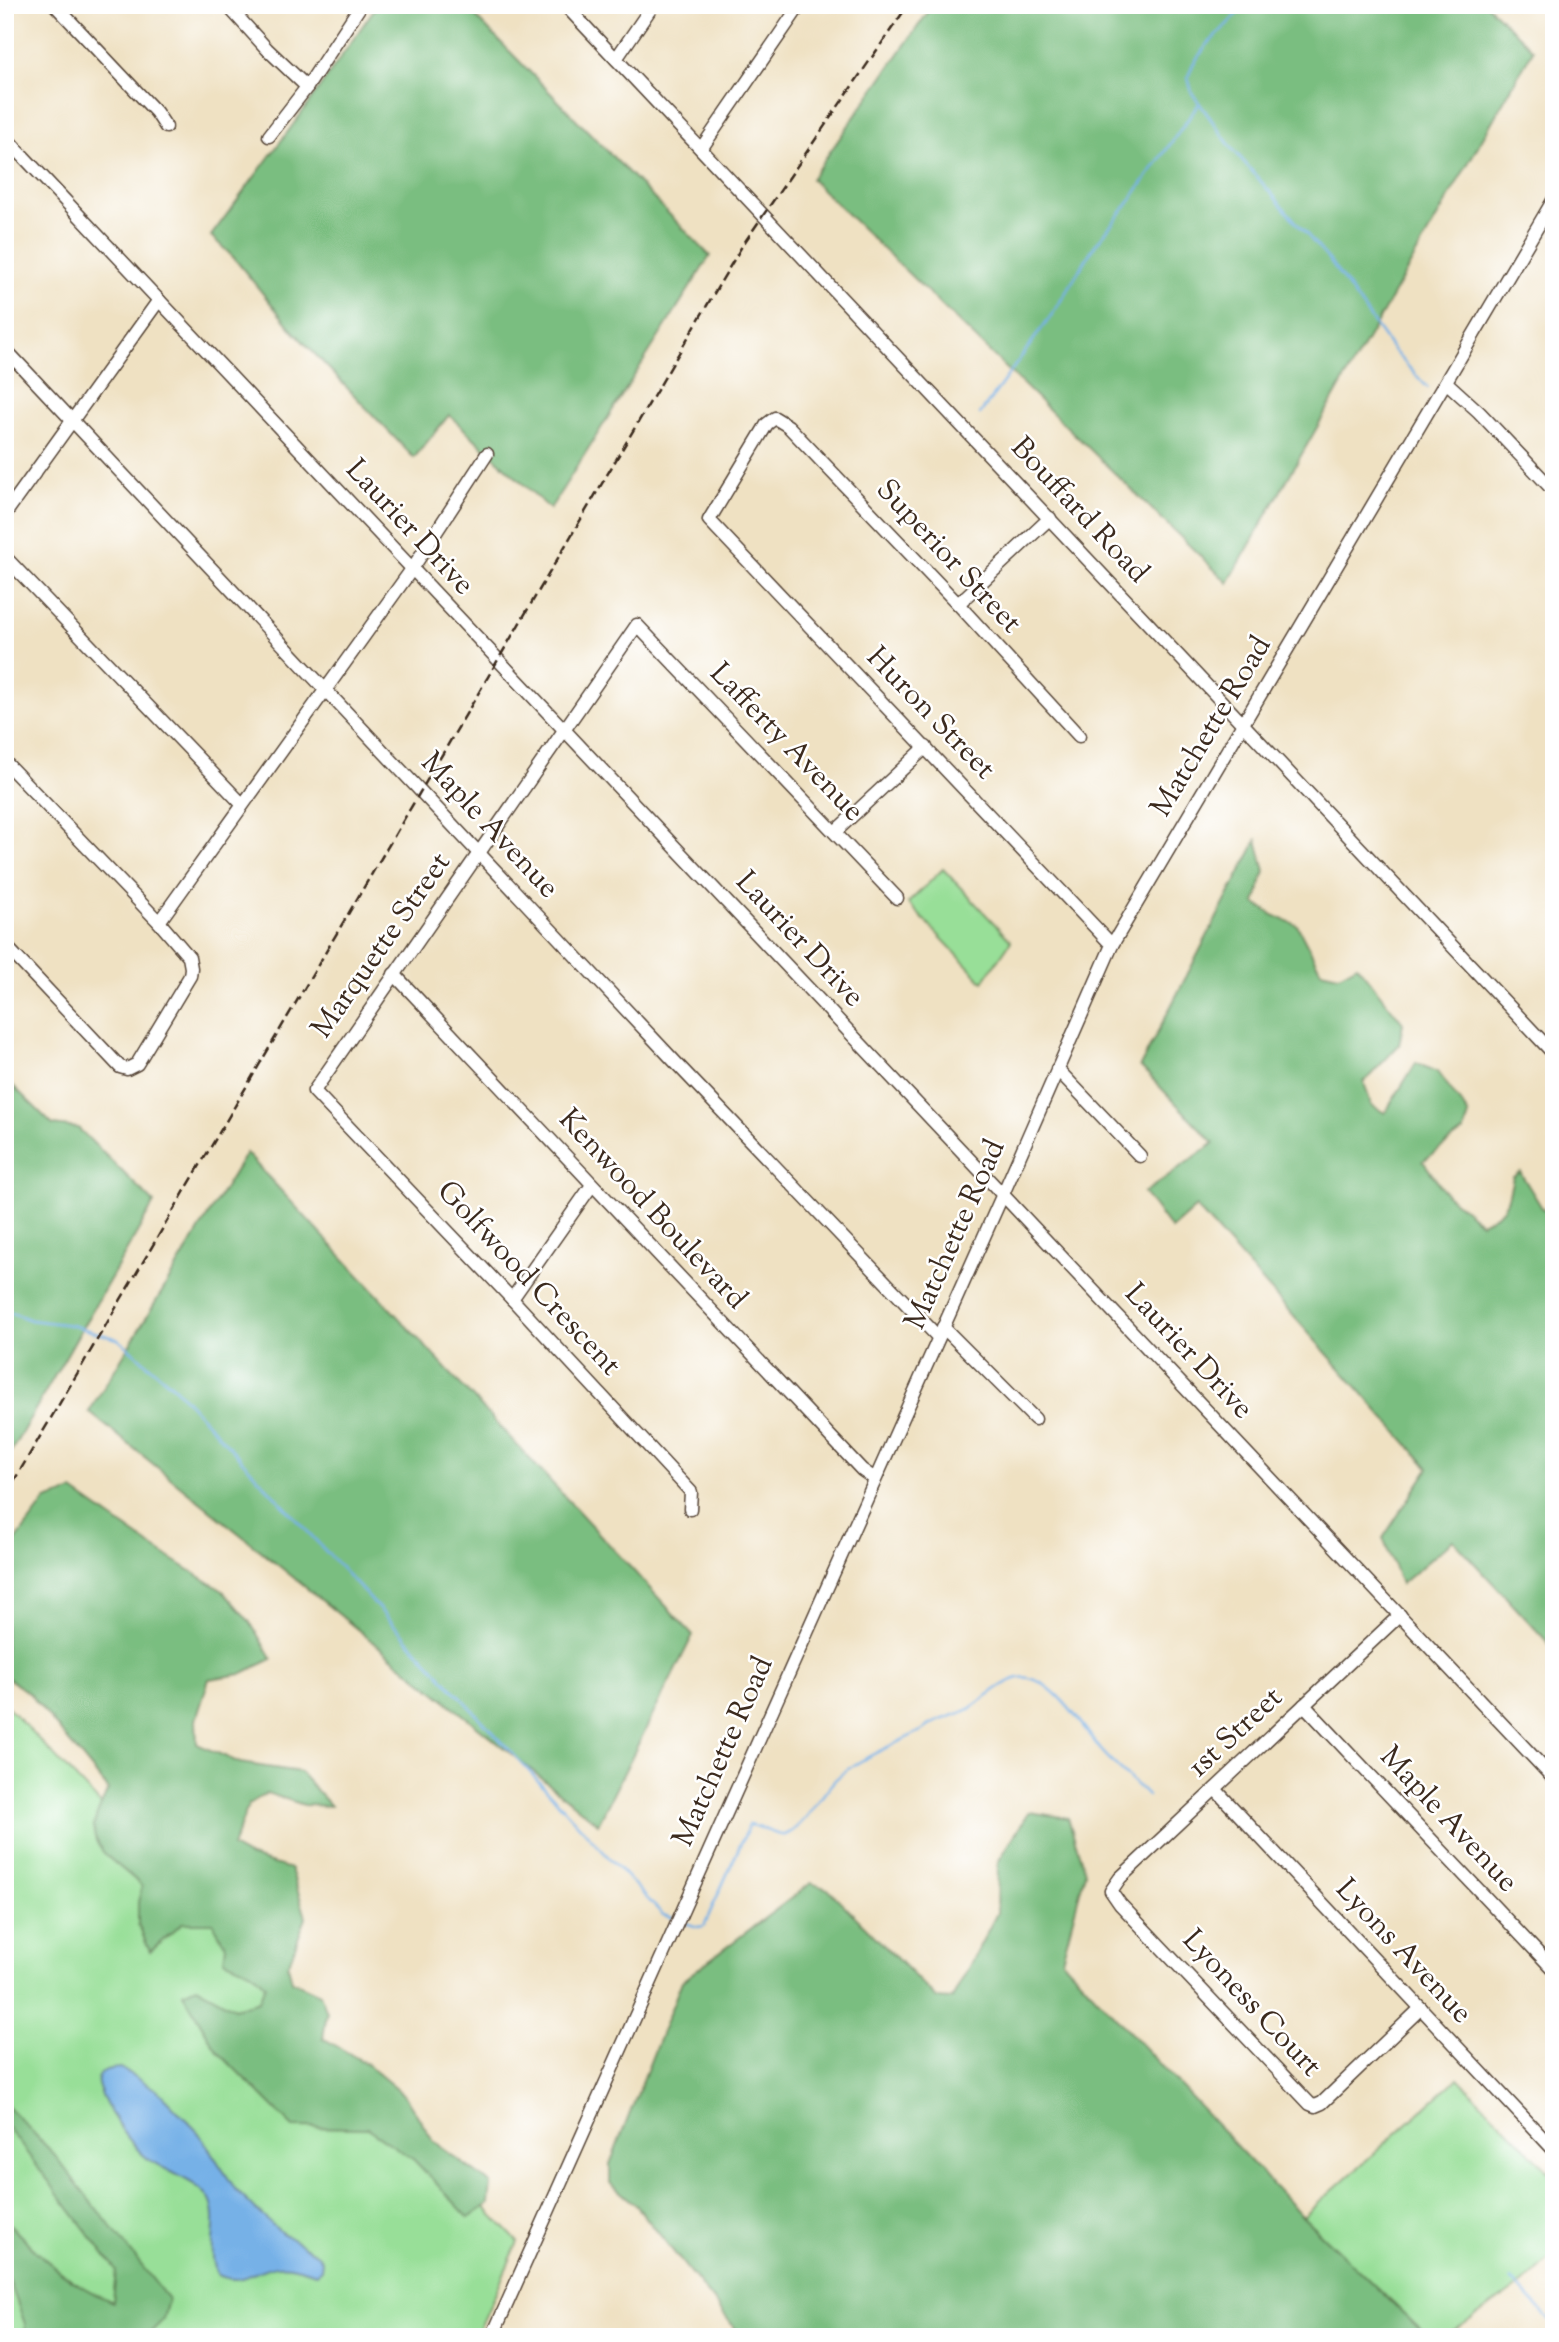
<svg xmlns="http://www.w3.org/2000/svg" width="1559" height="2342" viewBox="0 0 1559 2342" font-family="'Sorts Mill Goudy',serif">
<rect width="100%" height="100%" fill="#fff"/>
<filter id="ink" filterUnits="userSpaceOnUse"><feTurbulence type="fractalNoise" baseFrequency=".0143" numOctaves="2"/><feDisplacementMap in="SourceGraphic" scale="14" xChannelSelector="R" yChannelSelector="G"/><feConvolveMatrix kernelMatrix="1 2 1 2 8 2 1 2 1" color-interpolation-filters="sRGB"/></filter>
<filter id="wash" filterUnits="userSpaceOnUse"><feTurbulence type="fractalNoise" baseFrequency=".00686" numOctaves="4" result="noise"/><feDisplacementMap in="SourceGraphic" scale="28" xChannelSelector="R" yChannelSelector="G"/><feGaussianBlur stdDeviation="1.57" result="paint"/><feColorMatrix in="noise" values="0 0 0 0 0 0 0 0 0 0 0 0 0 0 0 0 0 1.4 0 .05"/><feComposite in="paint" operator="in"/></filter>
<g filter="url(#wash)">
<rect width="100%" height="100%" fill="#efe1c2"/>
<!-- green -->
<g fill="#98df98" stroke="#6a845b" stroke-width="2">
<polygon points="943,869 1011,941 983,982 908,903"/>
<polygon points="5,1704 518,2242 476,2337 5,2337"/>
<polygon points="1458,2078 1554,2177 1554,2254 1524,2283 1445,2337 1428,2337 1303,2217"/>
</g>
<!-- forest -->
<g fill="#7abe80" stroke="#5a744f" stroke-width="2">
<polygon points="377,5 467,5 478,19 710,256 550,509 449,415 414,458 294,332 234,258 211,236 309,103"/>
<polygon points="933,5 1487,5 1533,50 1228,583 811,179"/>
<path d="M1257 840 1265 871 1255 903 1273 915 1297 925 1321 971 1339 975 1357 965 1403 1023 1399 1045 1364 1082 1371 1105 1385 1113 1416 1063 1438 1072 1469 1115 1464 1131 1423 1161 1447 1195 1481 1223C1508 1211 1507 1204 1513 1177L1520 1172 1542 1208 1554 1220V1649L1453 1540 1401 1584 1383 1538 1429 1468 1196 1207 1171 1229 1144 1193 1214 1143 1140 1066Z"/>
<polygon points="5,1078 53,1125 78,1128 154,1203 5,1462"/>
<polygon points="246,1153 693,1635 598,1824 89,1412"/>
<path d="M73 1491 154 1548 223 1591 250 1622 272 1659 241 1674 209 1679 196 1720 197 1744 240 1763 300 1772 331 1806 304 1805 267 1793 249 1804 232 1847 250 1857 291 1869 306 1917 288 1966 292 1981 320 1994 327 2012 323 2038 367 2064 405 2096 434 2142 491 2184 489 2204 469 2218 414 2160 367 2128 293 2127 217 2051 183 1993 196 1987 234 2008 259 2001 265 1985 252 1972 224 1960 226 1946 213 1923H182L150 1952 138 1924V1902L142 1887C127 1868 92 1855 94 1827 95 1815 104 1800 108 1789L30 1694 5 1676V1555L46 1500Z"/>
<polygon points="1029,1812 1068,1818 1085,1872 1062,1960 1303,2217 1428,2337 742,2337 636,2205 610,2183 610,2164 682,1981 811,1883 828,1889 936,1998 952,1999 997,1913 998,1862"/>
<path d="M5 2104 51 2151 168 2299 163 2320 146 2337H25V2324L5 2269V2219C35 2253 71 2286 113 2302L116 2270 5 2124Z"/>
</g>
<!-- water -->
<path fill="#76b1e7" stroke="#586e82" stroke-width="2" d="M120 2068 158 2091 198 2132 236 2190 258 2212 282 2233 317 2254 322 2260 321 2269 316 2273C303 2269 290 2264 277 2266 252 2269 245 2287 218 2275 205 2251 221 2222 210 2200 202 2183 163 2170 148 2159 130 2145 106 2109 99 2088 93 2071 107 2069 120 2068Z"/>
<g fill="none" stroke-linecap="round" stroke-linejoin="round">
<!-- stream -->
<g stroke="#76b1e7" stroke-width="2.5">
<polyline points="1246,5 1207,45 1193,64 1188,77 1192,93 1231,147 1329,260 1392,349 1428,388"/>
<polyline points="980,414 1053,313 1093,248 1127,205 1198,105"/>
<polyline points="5,1310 31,1320 71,1325 118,1339 175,1388 625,1875 663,1915 673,1918"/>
<path d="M682 1922 698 1927 704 1926 749 1825C761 1826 778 1837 785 1835 802 1829 823 1793 835 1780 854 1760 900 1742 925 1729 937 1718 955 1717 969 1709 984 1699 1002 1682 1019 1678 1049 1671 1085 1730 1101 1750 1115 1766 1132 1780 1147 1796"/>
<polyline points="1511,2279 1554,2324"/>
</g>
</g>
</g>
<g filter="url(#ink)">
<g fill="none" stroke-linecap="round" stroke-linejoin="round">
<defs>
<g id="minor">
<polyline points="55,5 156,112 166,127"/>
<polyline points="227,5 267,49 307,87"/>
<polyline points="565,5 1554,1054"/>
<polyline points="616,59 653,5"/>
<polyline points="269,136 307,87 361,5"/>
<polyline points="5,137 1554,1779"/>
<polyline points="701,149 800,5"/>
<polyline points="5,349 678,1065 938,1337"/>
<polyline points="1446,382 1479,412 1554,491"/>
<polyline points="5,514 159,300"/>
<polyline points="5,557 242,804"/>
<polyline points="958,604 1050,518"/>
<polyline points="1079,736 958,604 788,426 775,418 767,424 709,520 1112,945"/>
<polyline points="5,762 159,922 189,957 191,968 190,976 137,1064 127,1069 120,1067 5,945"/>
<polyline points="835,832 926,747"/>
<polyline points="159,922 412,569 487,454"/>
<polyline points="394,974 862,1470 875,1479"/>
<polyline points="1057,1069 1140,1156"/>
<polyline points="512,1299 592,1185"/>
<polyline points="943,1327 1035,1419"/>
<polyline points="690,1509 691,1492 512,1299 314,1091 637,625 897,898"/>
<polyline points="1400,1615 1120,1878 1111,1891 1120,1904 1310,2104 1315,2106 1322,2103 1421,2008"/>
<polyline points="1304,1705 1554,1970"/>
<polyline points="1215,1789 1554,2150"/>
<polyline points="492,2337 1003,1194 1112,945 1554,199"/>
</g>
</defs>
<!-- minor casing -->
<use href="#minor" stroke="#564537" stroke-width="15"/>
<!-- minor -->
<use href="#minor" stroke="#fff" stroke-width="12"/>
<!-- rail -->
<polyline stroke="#3b2a1e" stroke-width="2.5" stroke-dasharray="10 5" stroke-linecap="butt" points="5,1496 742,246 908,5"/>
</g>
</g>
<g text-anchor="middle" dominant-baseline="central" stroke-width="5" stroke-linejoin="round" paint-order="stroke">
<!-- street labels -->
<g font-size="30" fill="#3b2a1e" stroke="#fff">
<text transform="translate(1079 511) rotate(47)">Bouffard Road</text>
<text transform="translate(409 528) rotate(47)">Laurier Drive</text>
<text transform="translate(948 557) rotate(47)">Superior Street</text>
<text transform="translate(930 714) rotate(46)">Huron Street</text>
<text transform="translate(1212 727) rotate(-59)">Matchette Road</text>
<text transform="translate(786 743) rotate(46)">Lafferty Avenue</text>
<text transform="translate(489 826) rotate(47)">Maple Avenue</text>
<text transform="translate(799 940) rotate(47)">Laurier Drive</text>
<text transform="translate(382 946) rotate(-55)">Marquette Street</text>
<text transform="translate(652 1210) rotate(47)">Kenwood Boulevard</text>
<text transform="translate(956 1235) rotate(-66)">Matchette Road</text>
<text transform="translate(528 1279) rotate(47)">Golfwood Crescent</text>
<text transform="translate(1188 1352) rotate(47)">Laurier Drive</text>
<text transform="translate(1236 1733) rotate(-43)">1st Street</text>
<text transform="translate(724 1752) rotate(-66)">Matchette Road</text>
<text transform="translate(1448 1820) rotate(47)">Maple Avenue</text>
<text transform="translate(1403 1952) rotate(47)">Lyons Avenue</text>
<text transform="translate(1251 2004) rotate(47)">Lyoness Court</text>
</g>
</g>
<!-- margin -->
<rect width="1559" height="2342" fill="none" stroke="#fff" stroke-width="28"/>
</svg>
